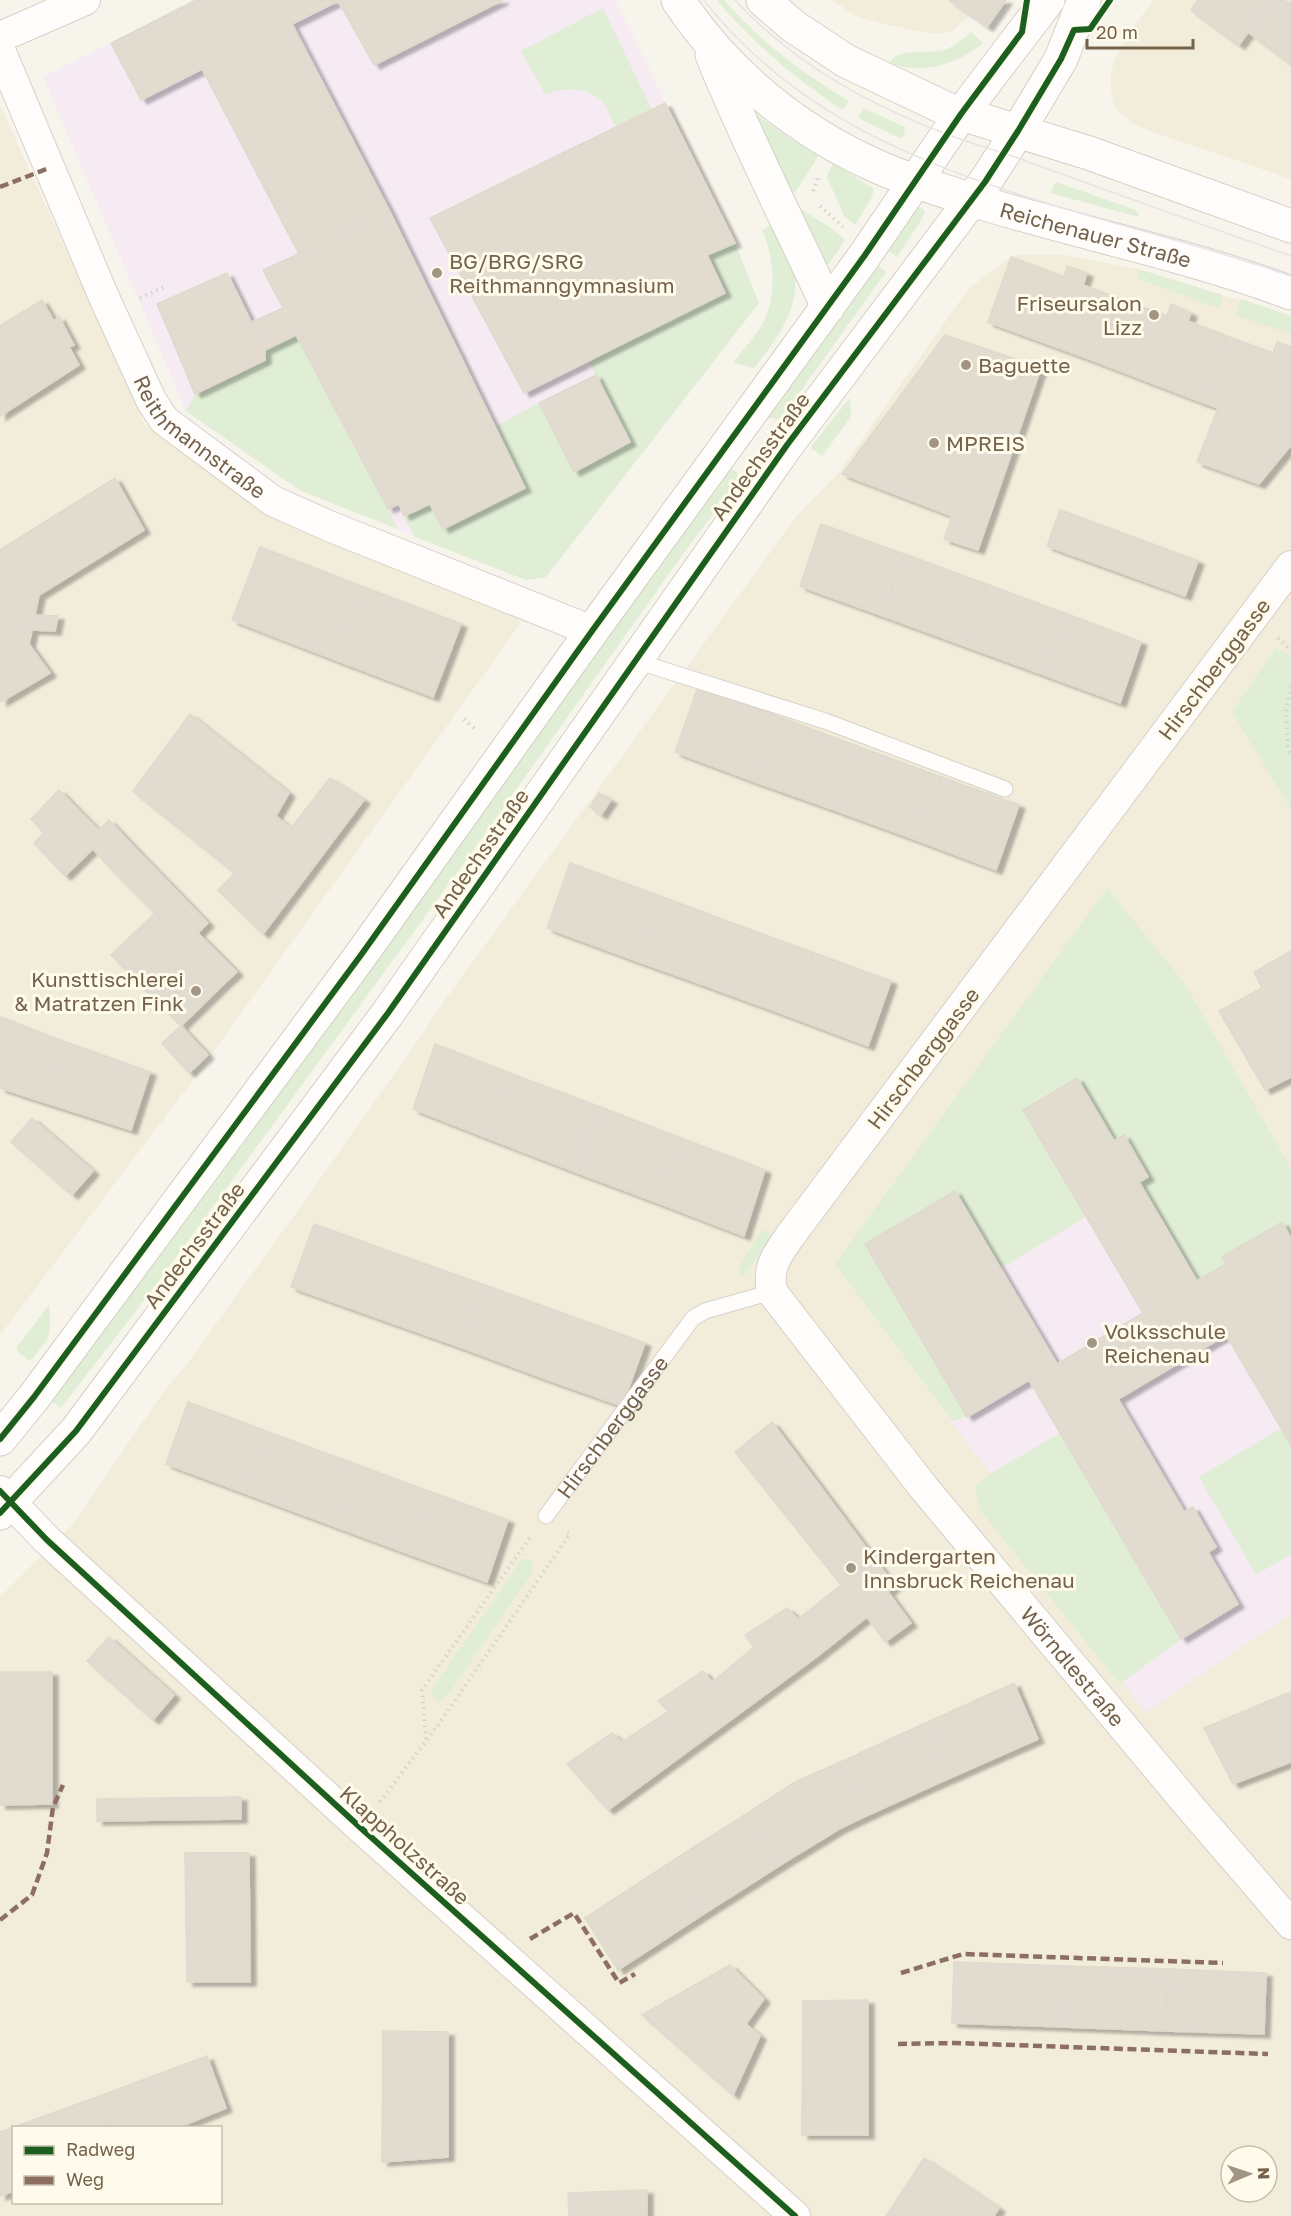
<svg xmlns="http://www.w3.org/2000/svg" width="1291" height="2216" viewBox="0 0 1291 2216" font-family="'Golos Text',sans-serif">
<defs>
<filter id="shadow"><feDropShadow dx="6" dy="4" stdDeviation="1.5" flood-color="#0004"/></filter>
</defs>
<rect width="100%" height="100%" fill="#f7f4eb"/>
<!-- residential -->
<g fill="#f2ecdb" fill-rule="evenodd">
<polygon points="832,0 1006,0 987,27 970,15 952,31 934,34 883,24 856,16"/>
<polygon points="1153,0 1291,0 1291,179 1155,133 1132,123 1120,113 1114,104 1111,91 1111,73 1115,59 1128,35"/>
<polygon points="0,105 145,424 285,521 516,608 520,624 191,1083 0,1335"/>
<path d="M1013 255H1066L1138 269 1291 316V2216H0V1597L72 1525 166 1388 184 1368 296 1213 428 1026 437 1011 543 865 795 518 839 472 969 288ZM14 2128H220V2202H14ZM1231 2156H1267V2192H1231Z"/>
</g>
<!-- education -->
<g fill="#f6ebf3">
<polygon points="196,0 615,0 735,243 759,303 546,577 526,580 301,491 186,411 43,77"/>
<polygon points="1107,888 1183,981 1291,1168 1291,1614 1146,1712 979,1509 975,1486 990,1474 835,1264"/>
</g>
<!-- green -->
<g fill="#e0eed6">
<path d="M716 0H724C759 41 803 73 849 101L843 110C795 79 754 43 716 0Z"/>
<path d="M603 8 652 110 615 126C611 118 607 106 601 100 584 86 565 88 545 94L521 51Z"/>
<path d="M971 32 983 43C957 65 921 75 889 63 901 45 929 56 947 49 956 45 964 38 971 32Z"/>
<polygon points="863,108 905,127 904,136 900,138 858,118"/>
<polygon points="753,112 792,140 819,155 797,190 789,195"/>
<polygon points="833,163 874,189 872,197 855,225 844,216 827,177"/>
<polygon points="1056,182 1133,209 1139,213 1139,217 1050,193"/>
<polygon points="919,207 925,211 923,217 897,257 885,248"/>
<polygon points="800,209 831,228 845,240 829,264 825,264 797,210"/>
<path d="M777 222C783 236 791 252 794 266 802 306 778 338 754 368L733 363C744 348 758 334 766 317 776 292 774 254 762 230Z"/>
<polygon points="735,243 759,303 546,577 526,580 415,537 404,516 430,504 443,529 525,488 495,426 539,403 574,471 629,443 588,360 725,293 707,255"/>
<polygon points="874,262 886,272 782,417 778,419 769,418 768,414"/>
<polygon points="1138,269 1222,295 1222,302 1218,308 1144,281 1138,278"/>
<polygon points="1241,299 1291,316 1291,334 1237,316 1236,314"/>
<polygon points="296,335 398,529 301,491 186,411 195,394 265,360 265,350"/>
<polygon points="850,398 851,417 822,456 812,449 812,445"/>
<polygon points="726,469 732,469 737,472 738,481 683,554 467,859 152,1290 61,1408 49,1399"/>
<polygon points="1276,648 1291,656 1291,809 1232,712"/>
<polygon points="1107,888 1183,981 1291,1168 1291,1238 1222,1257 1226,1264 1197,1281 1139,1182 1148,1177 1124,1136 1114,1141 1077,1078 1024,1110 1086,1217 1001,1268 955,1191 887,1231 946,1333 925,1346 967,1417 952,1421 835,1264"/>
<polygon points="763,1229 772,1235 744,1276 741,1276 740,1265"/>
<path d="M49 1305C51 1336 51 1337 30 1361L17 1351V1347Z"/>
<polygon points="1281,1428 1291,1445 1291,1554 1256,1575 1199,1477"/>
<polygon points="1060,1433 1181,1639 1120,1684 979,1509 975,1486 990,1474"/>
<polygon points="522,1559 529,1559 533,1563 533,1569 530,1576 452,1689 443,1699 439,1701 434,1699 431,1694 432,1689"/>
</g>
<!-- building -->
<g fill="#e1dbd0" stroke="#e0d9cd" stroke-width="1.5" filter="url(#shadow)">
<polygon points="196,0 503,0 374,65 338,1 292,24 390,212 299,254 202,69 141,100 111,43"/>
<polygon points="949,0 1006,0 987,27"/>
<polygon points="1198,0 1272,0 1239,45 1191,10"/>
<polygon points="1272,0 1284,0 1291,5 1291,64 1248,32"/>
<polygon points="665,103 735,243 707,255 725,293 524,393 430,218"/>
<polygon points="390,212 525,488 443,529 430,504 404,516 399,504 388,509 296,335 265,350 252,322 283,308 263,270"/>
<polygon points="1011,257 1064,277 1067,266 1087,273 1083,285 1120,299 1097,362 988,322"/>
<polygon points="227,273 265,350 265,360 195,394 157,304"/>
<polygon points="1120,299 1167,316 1171,304 1191,313 1188,321 1226,336 1201,402 1097,362"/>
<polygon points="42,300 54,321 59,317 74,345 69,347 79,365 0,416 0,326"/>
<polygon points="945,335 1041,368 1012,452 895,403"/>
<polygon points="1226,336 1273,353 1277,342 1291,347 1291,445 1259,484 1197,462 1218,408 1201,402"/>
<polygon points="596,375 630,442 574,472 539,403"/>
<polygon points="895,403 1012,452 978,550 944,539 952,516 842,474"/>
<polygon points="115,478 144,530 39,595 35,615 58,616 55,631 32,630 29,644 50,673 1,702 0,550"/>
<polygon points="1060,510 1198,561 1185,596 1047,546"/>
<polygon points="821,524 904,554 883,616 800,586"/>
<polygon points="260,547 361,586 333,659 232,620"/>
<polygon points="904,554 986,584 965,646 883,616"/>
<polygon points="986,584 1064,613 1044,675 965,646"/>
<polygon points="361,586 461,624 433,697 333,659"/>
<polygon points="1064,613 1141,642 1120,703 1044,675"/>
<polygon points="698,687 782,718 758,783 675,752"/>
<polygon points="190,714 289,793 276,816 291,828 330,778 364,800 263,934 218,890 235,873 133,791"/>
<polygon points="782,718 862,748 840,812 758,783"/>
<polygon points="862,748 941,777 919,841 840,812"/>
<polygon points="941,777 1019,805 996,870 919,841"/>
<polygon points="59,790 105,837 65,876 34,843 44,833 31,819"/>
<polygon points="599,793 611,800 601,815 590,807"/>
<polygon points="109,820 137,850 114,872 93,849 105,837 99,830"/>
<polygon points="137,850 208,923 198,933 237,972 224,984 114,872"/>
<polygon points="570,863 654,894 631,959 547,928"/>
<polygon points="654,894 735,924 712,988 631,959"/>
<polygon points="155,913 224,984 181,1026 111,955"/>
<polygon points="735,924 814,953 791,1017 712,988"/>
<polygon points="1291,951 1291,1077 1265,1090 1219,1011 1262,988 1254,972"/>
<polygon points="814,953 891,981 868,1046 791,1017"/>
<polygon points="0,1017 60,1040 40,1101 0,1088"/>
<polygon points="181,1026 208,1055 189,1073 162,1043"/>
<polygon points="60,1040 150,1072 131,1130 40,1101"/>
<polygon points="435,1044 517,1076 495,1141 413,1109"/>
<polygon points="517,1076 600,1107 578,1173 495,1141"/>
<polygon points="1077,1078 1114,1141 1124,1135 1148,1177 1139,1182 1197,1281 1226,1264 1222,1257 1282,1222 1291,1238 1291,1445 1226,1335 1118,1399 1184,1512 1193,1507 1216,1547 1208,1552 1238,1604 1181,1639 1029,1380 967,1417 865,1244 955,1191 1057,1364 1143,1313 1023,1110"/>
<polygon points="600,1107 683,1139 661,1204 578,1173"/>
<polygon points="32,1118 93,1171 72,1195 11,1142"/>
<polygon points="683,1139 765,1170 744,1236 661,1204"/>
<polygon points="314,1224 397,1254 375,1317 291,1287"/>
<polygon points="397,1254 479,1283 457,1346 375,1317"/>
<polygon points="479,1283 562,1313 540,1377 457,1346"/>
<polygon points="562,1313 645,1343 622,1406 540,1377"/>
<polygon points="188,1402 271,1433 250,1495 166,1464"/>
<polygon points="772,1422 895,1586 888,1592 911,1623 885,1642 867,1617 818,1656 608,1810 567,1764 612,1733 622,1742 669,1711 658,1701 703,1671 712,1682 754,1647 745,1635 787,1608 798,1619 841,1585 735,1452"/>
<polygon points="271,1433 352,1463 331,1525 250,1495"/>
<polygon points="352,1463 431,1492 409,1554 331,1525"/>
<polygon points="431,1492 508,1520 487,1582 409,1554"/>
<polygon points="109,1637 174,1695 153,1720 87,1661"/>
<polygon points="0,1672 52,1672 52,1804 0,1805"/>
<polygon points="1014,1683 1038,1739 948,1779 923,1724"/>
<polygon points="1290,1692 1291,1762 1233,1784 1204,1728"/>
<polygon points="923,1724 948,1779 864,1817 838,1763"/>
<polygon points="838,1763 864,1817 839,1829 782,1864 749,1812 795,1782"/>
<polygon points="241,1797 241,1819 97,1821 97,1799"/>
<polygon points="749,1812 782,1864 699,1917 666,1865"/>
<polygon points="185,1853 249,1853 250,1982 187,1982"/>
<polygon points="666,1865 699,1917 618,1970 585,1918"/>
<polygon points="954,1962 1065,1966 1063,2027 952,2023"/>
<polygon points="730,1965 764,1999 746,2024 760,2036 733,2095 642,2015"/>
<polygon points="1065,1966 1168,1969 1166,2031 1063,2027"/>
<polygon points="1168,1969 1266,1973 1264,2034 1166,2031"/>
<polygon points="868,2000 868,2135 802,2135 803,2001"/>
<polygon points="383,2031 448,2032 448,2157 382,2162"/>
<polygon points="207,2056 226,2108 177,2128 109,2128 97,2097"/>
<polygon points="97,2097 109,2128 14,2128 14,2191 0,2196 0,2132"/>
<polygon points="924,2158 999,2208 994,2216 886,2216"/>
<polygon points="647,2190 647,2216 569,2216 568,2193"/>
</g>
<g fill="none" stroke-linecap="round" stroke-linejoin="round">
<defs>
<g id="lane">
<polyline points="636,661 825,721 1005,789"/>
<path id="s1" d="M546 1516 693 1318 705 1311 772 1292"/>
</g>
<g id="street">
<polyline points="0,37 85,0"/>
<path id="s2" d="M0 50 103 295 151 400 164 420 273 501 329 526 592 631"/>
<path id="s3" d="M1291 566 790 1236C776 1257 767 1266 772 1292L924 1488 1191 1808 1291 1924"/>
<polyline points="0,1491 47,1540 362,1829 795,2216"/>
</g>
<g id="secondary">
<path id="s4" d="M678 0C725 72 796 130 874 165 906 180 939 189 972 200 1078 233 1187 254 1291 293"/>
<polyline points="763,0 793,26 846,61 949,110 1089,153 1291,226"/>
<path d="M712 55C747 141 789 223 828 307"/>
<polyline points="0,1439 34,1397 361,955 592,631 865,255 961,114 1048,0"/>
<polyline points="0,1513 76,1431 388,1013 787,445 985,182 1018,131 1061,59 1084,0"/>
</g>
</defs>
<!-- lane casing -->
<use href="#lane" stroke="#d6d1c9" stroke-width="17"/>
<!-- street casing -->
<use href="#street" stroke="#d6d1c9" stroke-width="32"/>
<!-- secondary casing -->
<use href="#secondary" stroke="#d5d0c6" stroke-width="35"/>
<!-- path -->
<g stroke="#d8d2cb" stroke-width="4" stroke-dasharray="1.5 4.5" stroke-linecap="butt">
<polyline points="813,191 819,175"/>
<polyline points="820,206 843,227"/>
<polyline points="140,298 164,287"/>
<polyline points="1278,638 1291,650"/>
<polyline points="1291,686 1286,711 1288,749 1291,754"/>
<polyline points="464,719 476,730"/>
<polyline points="426,1739 422,1690 531,1536"/>
<polyline points="380,1802 438,1725 570,1534 563,1532"/>
</g>
<!-- lane -->
<use href="#lane" stroke="#fefdfc" stroke-width="15"/>
<!-- street -->
<use href="#street" stroke="#fefdfc" stroke-width="30"/>
<!-- secondary -->
<use href="#secondary" stroke="#fefdfc" stroke-width="33"/>
<!-- tram -->
<g stroke="#e6e2e5" stroke-width="1.5">
<path d="M704 0C844 181 1089 205 1291 276"/>
<path d="M735 0C796 66 873 107 957 138 982 147 1009 154 1034 164 1120 195 1205 226 1291 256"/>
</g>
<!-- quiet -->
<g stroke="#8d6e63" stroke-width="4.5" stroke-dasharray="9 4.5" stroke-linecap="butt">
<polyline points="0,187 49,168"/>
<polyline points="0,1920 32,1895 47,1853 53,1807 63,1785"/>
<polyline points="530,1939 574,1913 619,1983 635,1974"/>
<polyline points="901,1973 963,1954 1223,1963"/>
<polyline points="898,2044 955,2043 1268,2054"/>
</g>
<defs>
<g id="cycleway">
<polyline points="0,1439 34,1397 361,955 592,631 865,255 961,114 1022,32 1027,0"/>
<polyline points="0,1491 47,1540 362,1829 795,2216"/>
<polyline points="0,1513 76,1431 388,1013 787,445 985,182 1018,131 1061,59 1074,30 1090,29 1110,0"/>
</g>
</defs>
<!-- cycleway casing -->
<use href="#cycleway" stroke="#fffbec" stroke-width="10"/>
<!-- cycleway -->
<use href="#cycleway" stroke="#1b5e20" stroke-width="6"/>
</g>
<!-- markers -->
<g fill="#a29583" stroke="#fffbec" stroke-width="2">
<circle cx="437" cy="273" r="6"/>
<circle cx="1154" cy="315" r="6"/>
<circle cx="966" cy="365" r="6"/>
<circle cx="934" cy="443" r="6"/>
<circle cx="196" cy="991" r="6"/>
<circle cx="1092" cy="1343" r="6"/>
<circle cx="851" cy="1568" r="6"/>
</g>
<g text-anchor="middle" dominant-baseline="central" stroke-width="6" stroke-linejoin="round" paint-order="stroke">
<!-- street labels -->
<g font-size="21" fill="#75624b" stroke="#fffbec">
<text stroke="none"><textPath href="#s4" startOffset="492">Reichenauer Straße</textPath></text>
<text stroke="none"><textPath href="#s2" startOffset="442">Reithmannstraße</textPath></text>
<text transform="translate(760 456) rotate(-54)">Andechsstraße</text>
<text transform="translate(1214 669) rotate(-53)">Hirschberggasse</text>
<text transform="translate(480 853) rotate(-55)">Andechsstraße</text>
<text transform="translate(923 1058) rotate(-53)">Hirschberggasse</text>
<text transform="translate(194 1245) rotate(-53)">Andechsstraße</text>
<text stroke="none"><textPath href="#s1" startOffset="111">Hirschberggasse</textPath></text>
<text stroke="none"><textPath href="#s3" startOffset="1378">Wörndlestraße</textPath></text>
<text transform="translate(405 1845) rotate(42)">Klappholzstraße</text>
</g>
<!-- poi labels -->
<g font-size="21" fill="#75624b" stroke="#fffbec" text-anchor="start">
<text x="449" y="261">BG/BRG/SRG<tspan x="449" dy="24">Reithmanngymnasium</tspan></text>
<text x="1142" y="303" text-anchor="end">Friseursalon<tspan x="1142" dy="24">Lizz</tspan></text>
<text x="978" y="365">Baguette</text>
<text x="946" y="443">MPREIS</text>
<text x="184" y="979" text-anchor="end">Kunsttischlerei<tspan x="184" dy="24">&amp; Matratzen Fink</tspan></text>
<text x="1104" y="1331">Volksschule<tspan x="1104" dy="24">Reichenau</tspan></text>
<text x="863" y="1556">Kindergarten<tspan x="863" dy="24">Innsbruck Reichenau</tspan></text>
</g>
</g>
<!-- legend -->
<rect x="12" y="2126" width="210" height="78" fill="#fffbec" stroke="#c8beac" stroke-width="1.5"/>
<rect x="24" y="2146" width="30" height="9" fill="#1b5e20" stroke="#c8beac" stroke-width="1.5"/>
<text x="66" y="2156" font-size="18" fill="#75624b">Radweg</text>
<rect x="24" y="2176" width="30" height="9" fill="#8d6e63" stroke="#c8beac" stroke-width="1.5"/>
<text x="66" y="2186" font-size="18" fill="#75624b">Weg</text>
<!-- north arrow -->
<g transform="translate(1249 2174) rotate(88)"><circle r="28" fill="#fffbec" stroke="#c8beac" stroke-width="1.5"/>
<path d="M0-4.5L10 22L0 15L-10 22Z" fill="#a29583"/>
<text y="-9" font-size="16" font-weight="bold" text-anchor="middle" fill="#75624b">N</text>
</g>
<!-- scale -->
<path d="M1087 39v9h106v-9" fill="none" stroke="#75624b" stroke-width="3"/>
<text x="1096" y="39" font-size="18" fill="#75624b" stroke="#fffbec" stroke-width="4.5" paint-order="stroke">20 m</text>
</svg>
